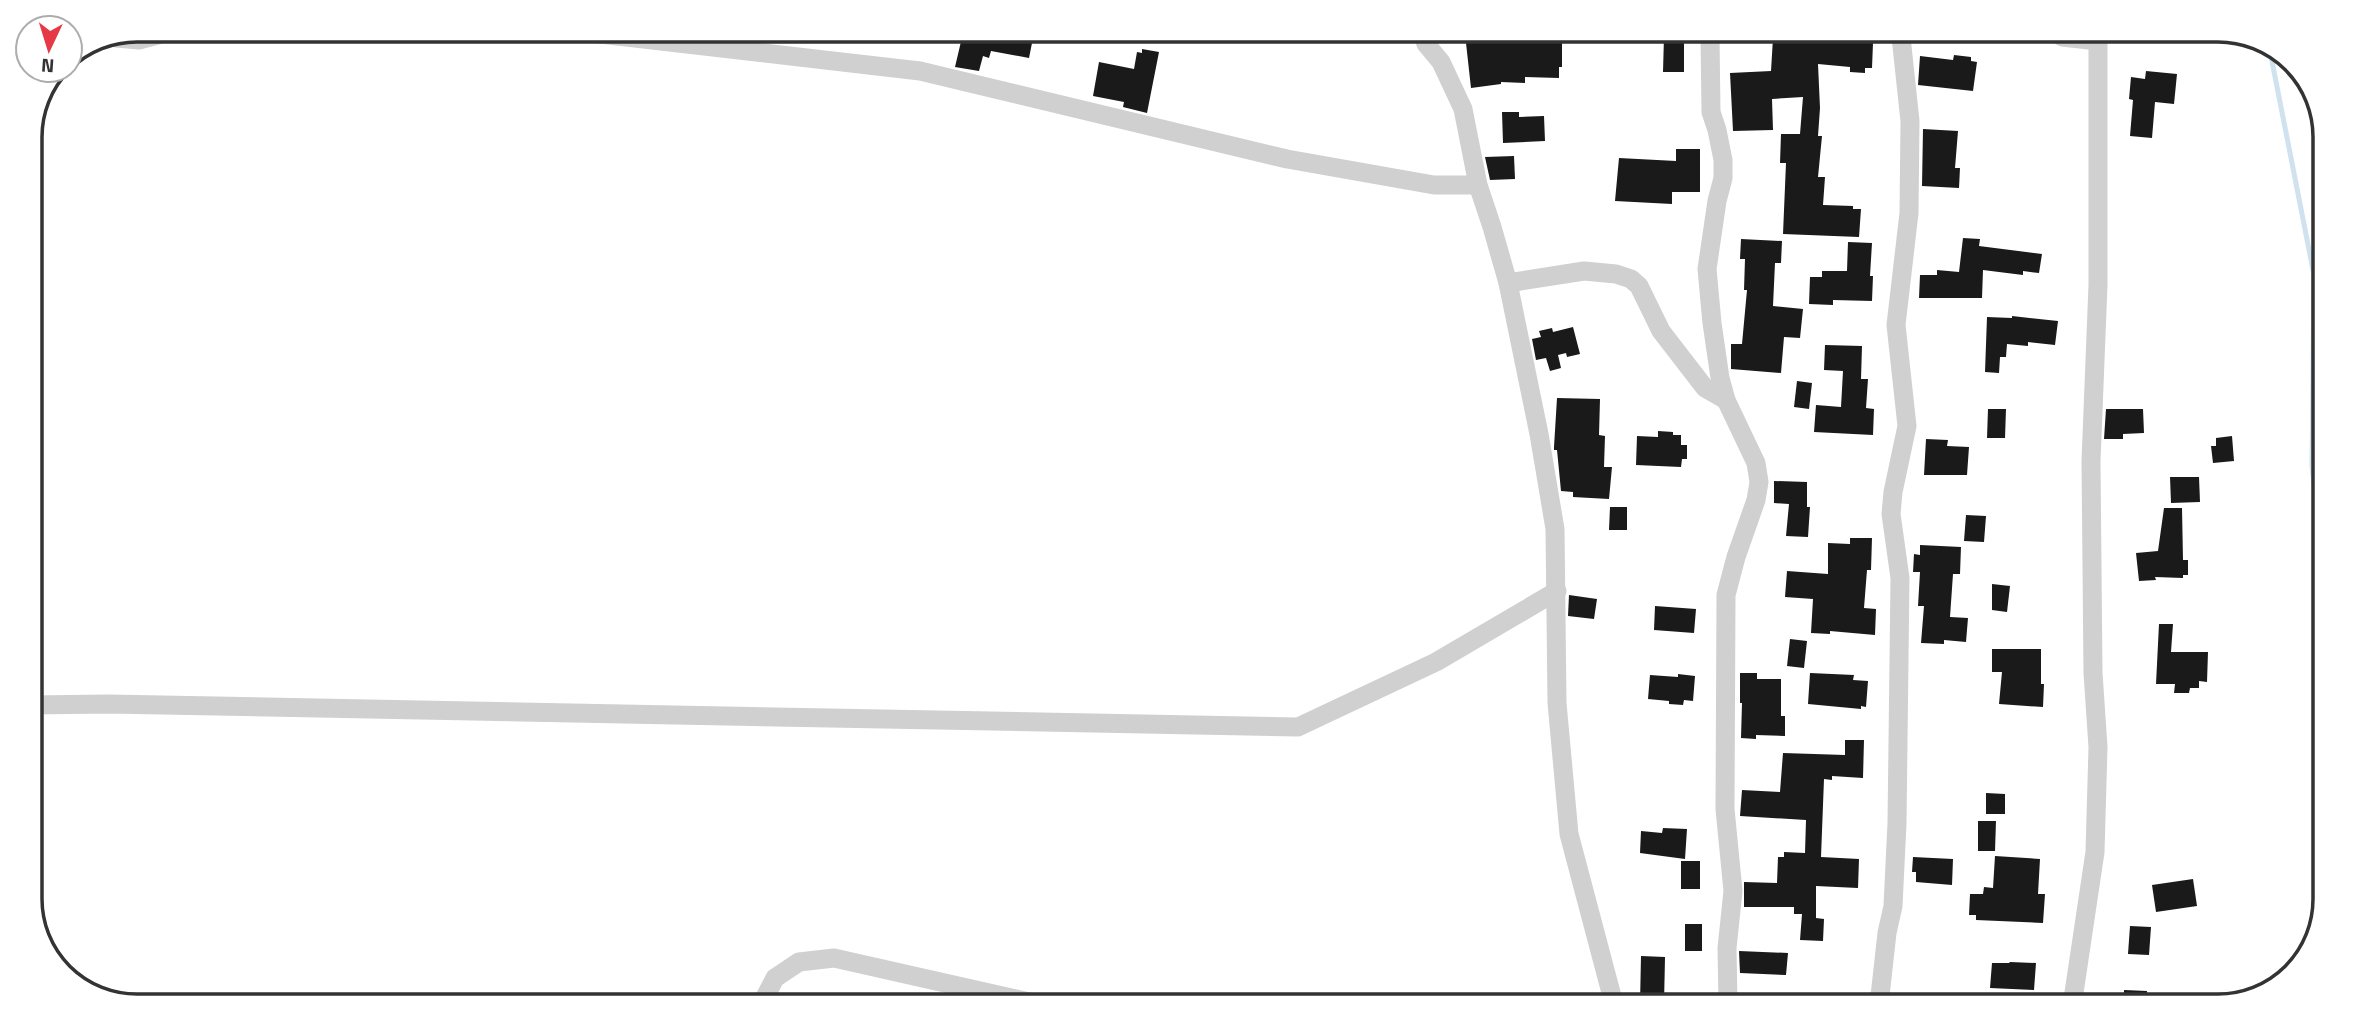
<svg xmlns="http://www.w3.org/2000/svg" width="2355" height="1036" viewBox="0 0 2355 1036" font-family="'Titillium Web',sans-serif">
<rect width="100%" height="100%" fill="#fff"/>
<g fill="none" stroke-linecap="round" stroke-linejoin="round">
<!-- stream -->
<polyline stroke="#cfe2ee" stroke-width="5" points="2269,46 2314,275 2312,466 2321,546"/>
</g>
<!-- building -->
<g fill="#1a1a1a">
<polygon points="963,33 1034,33 1029,58 991,51 989,58 983,56 979,71 955,67"/>
<polygon points="1535,35 1562,35 1562,67 1559,67 1559,78 1525,77 1525,83 1501,82 1501,84 1471,88 1466,43 1492,40 1535,42"/>
<polygon points="1664,36 1684,36 1684,72 1663,72"/>
<polygon points="1773,38 1873,43 1872,68 1865,68 1865,73 1850,72 1850,67 1818,64 1820,108 1818,136 1822,136 1818,177 1825,177 1823,205 1853,206 1853,209 1861,209 1859,237 1783,234 1786,163 1780,163 1781,134 1800,134 1803,97 1772,99 1773,130 1733,131 1730,73 1771,71"/>
<polygon points="1142,49 1159,52 1147,113 1123,107 1124,102 1093,96 1099,62 1134,69 1137,52 1142,53"/>
<polygon points="1954,55 1971,57 1971,61 1977,62 1973,91 1918,85 1920,56 1953,60"/>
<polygon points="2146,71 2177,74 2174,104 2155,102 2152,138 2130,136 2133,100 2129,99 2131,77 2145,79"/>
<polygon points="1502,112 1519,112 1519,117 1544,116 1545,141 1503,143"/>
<polygon points="1923,129 1958,131 1955,168 1960,168 1959,188 1922,186"/>
<polygon points="1676,149 1700,149 1700,192 1672,192 1672,204 1615,201 1619,158 1676,161"/>
<polygon points="1514,156 1515,179 1490,180 1485,157"/>
<polygon points="1963,238 1980,239 1979,246 2042,254 2039,273 2023,271 2023,275 1983,270 1982,298 1919,298 1920,275 1937,275 1937,270 1959,272"/>
<polygon points="1741,239 1782,241 1781,263 1775,263 1773,306 1803,309 1800,338 1784,337 1781,373 1731,369 1731,344 1742,344 1747,290 1744,290 1745,259 1740,259"/>
<polygon points="1848,242 1872,243 1870,276 1873,276 1872,301 1833,300 1833,305 1809,304 1810,277 1822,277 1822,271 1847,271"/>
<polygon points="2012,316 2058,321 2055,345 2028,342 2028,346 2007,344 2006,357 2000,357 1999,373 1985,372 1987,317 2012,318"/>
<polygon points="1573,327 1580,354 1567,357 1566,353 1558,355 1561,368 1550,371 1546,358 1536,360 1532,339 1541,337 1539,331 1552,328 1553,332"/>
<polygon points="1825,345 1862,346 1861,379 1868,379 1866,408 1874,409 1873,435 1814,432 1816,405 1841,407 1843,371 1824,370"/>
<polygon points="1797,381 1812,383 1809,409 1794,407"/>
<polygon points="1557,398 1600,399 1599,435 1605,436 1604,467 1612,467 1609,499 1573,497 1573,492 1561,491 1557,450 1554,450 1554,447"/>
<polygon points="1988,409 2006,409 2005,438 1987,438"/>
<polygon points="2106,409 2143,409 2144,433 2123,434 2123,439 2104,439"/>
<polygon points="1658,431 1673,432 1673,435 1681,435 1681,445 1687,445 1687,459 1682,459 1681,467 1636,465 1637,436 1658,437"/>
<polygon points="2232,436 2234,461 2213,463 2211,446 2216,446 2216,438"/>
<polygon points="1926,439 1948,440 1947,446 1969,447 1967,475 1924,475"/>
<polygon points="2170,477 2199,477 2200,502 2171,503"/>
<polygon points="1774,481 1807,482 1807,507 1810,507 1808,537 1786,536 1789,504 1774,503"/>
<polygon points="1610,507 1627,507 1627,530 1609,530"/>
<polygon points="2164,508 2182,508 2183,560 2188,560 2188,575 2183,575 2183,578 2155,577 2156,580 2139,581 2136,553 2158,551"/>
<polygon points="1966,515 1986,516 1984,542 1964,541"/>
<polygon points="1850,538 1872,538 1871,570 1867,570 1864,608 1876,609 1875,635 1830,631 1830,634 1811,633 1813,599 1785,597 1787,571 1828,574 1828,543 1850,544"/>
<polygon points="1920,545 1961,547 1960,574 1953,574 1950,617 1968,618 1966,642 1944,640 1944,644 1921,643 1924,606 1918,606 1920,572 1913,572 1914,554 1920,555"/>
<polygon points="1992,584 2010,586 2007,612 1992,610"/>
<polygon points="1569,595 1597,599 1594,619 1568,616"/>
<polygon points="1655,606 1696,609 1694,633 1654,630"/>
<polygon points="2159,624 2173,624 2171,652 2208,652 2207,682 2199,681 2199,688 2190,688 2189,693 2174,693 2175,684 2156,684"/>
<polygon points="1790,639 1807,641 1804,668 1787,666"/>
<polygon points="1992,649 2041,649 2041,684 2044,684 2043,707 1999,704 2002,672 1992,672"/>
<polygon points="1740,673 1757,673 1757,679 1781,679 1781,716 1785,716 1785,736 1756,735 1756,739 1741,738 1742,703 1740,703"/>
<polygon points="1810,673 1854,675 1853,680 1868,681 1866,707 1861,706 1861,709 1808,704"/>
<polygon points="1678,674 1695,676 1693,701 1684,700 1683,705 1669,704 1669,701 1648,699 1650,675 1678,677"/>
<polygon points="1845,740 1864,740 1863,778 1832,776 1832,780 1824,779 1821,857 1859,859 1858,888 1816,886 1816,918 1824,919 1823,941 1800,940 1802,914 1794,914 1794,907 1744,907 1744,882 1777,883 1778,857 1784,857 1784,852 1805,853 1806,820 1740,816 1742,790 1780,792 1783,753 1845,755"/>
<polygon points="1986,793 2005,794 2005,814 1986,814"/>
<polygon points="1978,821 1996,821 1995,851 1978,851"/>
<polygon points="1663,828 1687,829 1685,859 1640,853 1641,831 1662,833"/>
<polygon points="1995,856 2040,859 2038,894 2045,894 2043,923 1976,920 1976,915 1969,915 1970,894 1983,894 1984,887 1993,888"/>
<polygon points="1913,857 1953,859 1952,885 1916,882 1916,872 1912,872"/>
<rect x="1681" y="861" width="19" height="28"/>
<polygon points="2193,879 2197,906 2156,912 2152,885"/>
<rect x="1685" y="924" width="17" height="27"/>
<polygon points="2130,926 2151,927 2149,955 2128,954"/>
<polygon points="1739,951 1788,953 1786,975 1740,973"/>
<polygon points="1641,956 1665,957 1664,1004 1640,1004"/>
<polygon points="2010,962 2036,963 2034,990 1990,988 1992,963 2009,963"/>
<polygon points="2124,990 2147,991 2146,1006 2124,1006"/>
</g>
<g fill="none" stroke-linecap="round" stroke-linejoin="round">
<!-- street -->
<g stroke="#d0d0d0" stroke-width="19">
<polyline points="574,31 920,71 1287,159 1434,185 1478,185"/>
<polyline points="1423,35 1426,44 1441,62 1463,109 1478,185 1492,227 1508,283 1539,434 1555,529 1557,703 1569,834 1614,1004"/>
<polyline points="1710,36 1711,112 1717,130 1723,160 1723,178 1717,201 1707,269 1712,323 1720,378 1726,400 1756,463 1759,482 1756,500 1736,557 1726,595 1725,809 1733,891 1727,948 1728,1004"/>
<polyline points="2062,37 2098,41 2098,285 2091,461 2093,673 2098,747 2095,852 2072,1006"/>
<polyline points="116,38 139,40 176,30"/>
<polyline points="1508,283 1584,271 1616,274 1631,279 1639,286 1661,331 1705,388 1726,400"/>
<polyline points="30,705 109,704 1298,727 1436,662 1557,591"/>
<polyline points="763,1001 775,978 799,962 834,958 1029,1002"/>
<polyline points="1879,1005 1887,933 1893,906 1897,823 1900,578 1891,514 1893,492 1907,426 1896,325 1909,213 1910,121 1901,37"/>
</g>
</g>
<!-- crop -->
<path d="M0 0H2355V1036H0ZM137 42H2218A95 95 0 0 1 2313 137V899A95 95 0 0 1 2218 994H137A95 95 0 0 1 42 899V137A95 95 0 0 1 137 42Z" fill="#fff" fill-rule="evenodd"/>
<path fill="none" stroke="#333" stroke-width="3.5" d="M137 42H2218A95 95 0 0 1 2313 137V899A95 95 0 0 1 2218 994H137A95 95 0 0 1 42 899V137A95 95 0 0 1 137 42Z"/>
<!-- north arrow -->
<g transform="translate(49 49) rotate(184)"><circle r="33" fill="#ffffff" stroke="#adadad" stroke-width="2"/>
<path d="M0-5L12 26L0 18L-12 26Z" fill="#e63946"/>
<text y="-10" font-size="19" font-weight="bold" text-anchor="middle" fill="#333333">N</text>
</g>
</svg>
